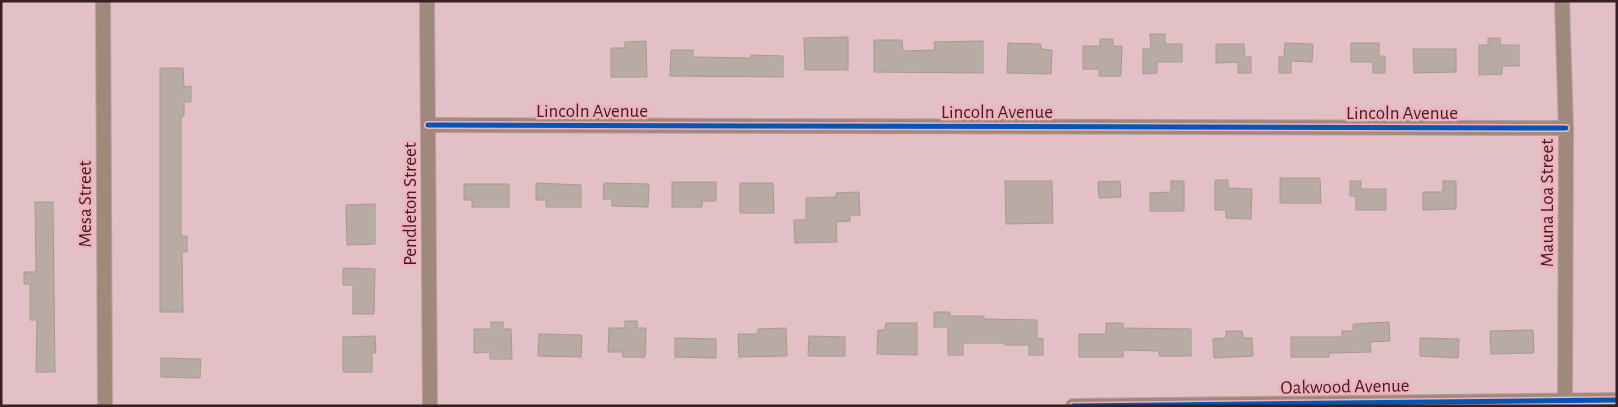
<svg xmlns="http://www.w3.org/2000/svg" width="1618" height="407" viewBox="0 0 1618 407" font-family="'Alegreya Sans',sans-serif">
<rect width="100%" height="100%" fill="#e3bfc6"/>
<!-- building -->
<g fill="#b7aba3" stroke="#a69a92">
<polygon points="1150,34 1165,34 1165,44 1182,44 1182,62 1157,62 1157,73 1143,74 1143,49 1151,49"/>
<polygon points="848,37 848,70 805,70 804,38"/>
<polygon points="1488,38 1500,38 1500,45 1519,45 1519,66 1502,66 1502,74 1479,75 1479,45 1488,45"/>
<polygon points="1100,39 1113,39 1113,46 1122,46 1121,76 1099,76 1099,69 1083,69 1083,46 1100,46"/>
<polygon points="874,40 902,40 903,51 935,50 934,42 983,41 983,73 874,72"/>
<polygon points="646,41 647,77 611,77 611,48 625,48 625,42"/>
<polygon points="1008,43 1041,44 1041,49 1052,50 1051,74 1007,73"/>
<polygon points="1285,43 1313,44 1312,62 1291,61 1291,73 1279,73 1279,57 1284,57"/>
<polygon points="1351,43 1379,43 1379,56 1385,56 1385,73 1373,73 1373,62 1351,62"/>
<polygon points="1216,44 1244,44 1245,57 1251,57 1251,73 1238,73 1238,62 1216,63"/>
<polygon points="1413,49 1456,49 1456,72 1414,73"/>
<polygon points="671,50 693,50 693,57 751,58 751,55 783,56 783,77 670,76"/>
<polygon points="160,68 183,68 184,87 191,86 191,102 184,102 184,116 181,116 181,236 187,236 187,252 182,252 183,312 160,312"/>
<polygon points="1280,178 1320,178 1321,203 1280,203"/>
<polygon points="1215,180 1228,180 1228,188 1252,189 1251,219 1226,218 1226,210 1215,210"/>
<polygon points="1005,181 1052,181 1053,223 1006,224"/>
<polygon points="1120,181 1121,197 1099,198 1098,182"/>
<polygon points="1171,181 1184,181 1184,211 1150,211 1150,193 1171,192"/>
<polygon points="1350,181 1361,181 1361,189 1386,189 1386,210 1356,210 1356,196 1350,196"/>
<polygon points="1443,181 1456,181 1456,209 1423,210 1423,192 1443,192"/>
<polygon points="672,182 716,182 716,201 702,201 702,207 672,207"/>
<polygon points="536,183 581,185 581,207 546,207 546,200 536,200"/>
<polygon points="604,183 649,184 648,207 612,206 612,199 603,199"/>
<polygon points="740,183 773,183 774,213 740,213"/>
<polygon points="464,184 509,184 509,207 472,207 472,200 464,200"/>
<polygon points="859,192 860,215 850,215 850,221 836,222 837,242 795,243 794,220 806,220 806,198 836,197 836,193"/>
<polygon points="35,202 53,202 55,372 36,372 37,320 30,320 30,284 24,284 24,272 36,272"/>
<polygon points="375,204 375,244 347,245 346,205"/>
<polygon points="343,268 375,269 374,314 353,314 353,285 343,285"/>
<polygon points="934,312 950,312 950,316 984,316 984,319 1037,320 1037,338 1043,339 1043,355 1029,355 1029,345 1005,345 1005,343 963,343 963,355 948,355 948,327 934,327"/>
<polygon points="625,321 637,321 637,328 646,328 645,357 623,357 623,352 608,352 609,328 625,328"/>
<polygon points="491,322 503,322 503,329 511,329 512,359 490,359 490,352 474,353 474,329 491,329"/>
<polygon points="1389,322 1390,341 1370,342 1371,352 1329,353 1329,357 1291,357 1291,337 1342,337 1342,331 1353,331 1353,324"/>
<polygon points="886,323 917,323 917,355 877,354 878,330 885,330"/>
<polygon points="1106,323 1123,323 1123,328 1191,329 1191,356 1159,356 1159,351 1123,350 1123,357 1079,357 1079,334 1106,334"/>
<polygon points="786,328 787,356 739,357 738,334 758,334 758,329"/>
<polygon points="1533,330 1534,353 1491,354 1490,331"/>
<polygon points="1226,331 1242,331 1243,338 1252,338 1253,356 1214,358 1213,339 1226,338"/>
<polygon points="539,334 582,335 581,357 538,356"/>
<polygon points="375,336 376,353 372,353 372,372 343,372 343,337"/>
<polygon points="809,336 845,337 845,356 808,356"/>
<polygon points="675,338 716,339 716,358 675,357"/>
<polygon points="1420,338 1459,339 1458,358 1420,356"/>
<polygon points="161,358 201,359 200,378 161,377"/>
</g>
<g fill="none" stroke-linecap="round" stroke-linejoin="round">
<defs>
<g id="street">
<polyline points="103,1 105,406"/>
<polyline points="427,1 430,406"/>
<polyline points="1562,1 1566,128 1565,406"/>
<polyline points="428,125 1566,128"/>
<polyline points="1073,406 1617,400"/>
</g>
</defs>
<!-- street casing -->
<use href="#street" stroke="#bb9ea4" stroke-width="16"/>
<!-- street -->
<use href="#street" stroke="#a0887b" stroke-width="14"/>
<defs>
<g id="cycleway">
<polyline points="428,125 1566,128"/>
<polyline points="1073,406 1617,400"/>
</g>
</defs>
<!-- cycleway casing -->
<use href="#cycleway" stroke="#f2b0bd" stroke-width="8"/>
<!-- cycleway -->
<use href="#cycleway" stroke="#0057b8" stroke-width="5"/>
</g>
<g text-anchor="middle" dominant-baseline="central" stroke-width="5" stroke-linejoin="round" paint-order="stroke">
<!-- street labels -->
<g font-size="19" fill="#381f25" stroke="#f2b0bd">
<text x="592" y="111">Lincoln Avenue</text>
<text x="997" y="112">Lincoln Avenue</text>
<text x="1402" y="113">Lincoln Avenue</text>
<text transform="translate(1547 203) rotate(-90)">Mauna Loa Street</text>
<text transform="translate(85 204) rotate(-90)">Mesa Street</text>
<text transform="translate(410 204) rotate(-90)">Pendleton Street</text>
<text transform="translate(1345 387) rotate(-1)">Oakwood Avenue</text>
</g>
</g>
<!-- border -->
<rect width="1618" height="407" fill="none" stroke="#381f25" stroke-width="5"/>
</svg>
